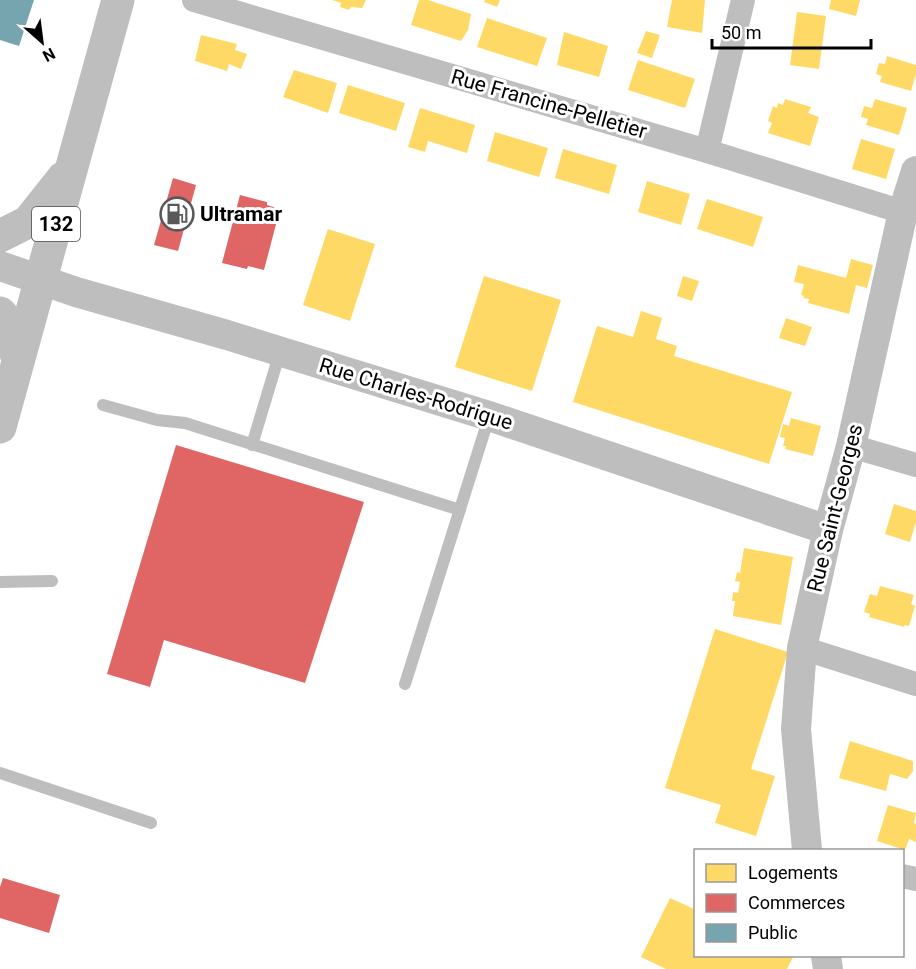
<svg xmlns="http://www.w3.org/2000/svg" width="916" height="969" viewBox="0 0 916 969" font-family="Roboto,sans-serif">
<rect width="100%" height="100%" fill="#fff"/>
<!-- homes -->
<g fill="#ffd966">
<polygon points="332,0 366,0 362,8 351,7 349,10 340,7 341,3"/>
<polygon points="419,0 428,0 471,14 468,30 461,41 411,25"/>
<polygon points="485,0 500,0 497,7 484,2"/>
<polygon points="672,0 705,0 702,33 667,27"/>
<polygon points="831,0 860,0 856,16 829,9"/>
<polygon points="797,12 826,16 819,69 790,65"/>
<polygon points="487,18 547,38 537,66 477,47"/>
<polygon points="646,31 660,35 652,58 637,53"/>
<polygon points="564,32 608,46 599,77 557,65"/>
<polygon points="201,35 237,44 235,50 247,54 241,69 229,64 227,71 195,61"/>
<polygon points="887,56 916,65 916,74 911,91 880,82 882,76 876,74 879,63 885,64"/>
<polygon points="638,60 695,79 685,108 628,90"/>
<polygon points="294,70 337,83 328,113 283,97"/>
<polygon points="348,85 405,103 396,131 339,113"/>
<polygon points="785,99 811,107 808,113 819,117 810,146 768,133 772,123 768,121 773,106 777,108 778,103 783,105"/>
<polygon points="875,99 907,108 899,135 866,125 868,119 861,117 864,106 872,108"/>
<polygon points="420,108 475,125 467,153 428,141 425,152 408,147"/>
<polygon points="495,132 548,148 539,177 487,161"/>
<polygon points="861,139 895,149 886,179 852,169"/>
<polygon points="563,149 617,165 609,194 555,178"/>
<polygon points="647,181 690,194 681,225 638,212"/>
<polygon points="707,199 763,217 753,247 697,229"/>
<polygon points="328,229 375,244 350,321 303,305"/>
<polygon points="851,259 873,265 867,288 856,285 849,314 808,303 809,299 803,298 804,296 801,295 804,284 794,282 798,265 846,278"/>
<polygon points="484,276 561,300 532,391 455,367"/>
<polygon points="683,276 699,281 692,301 677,296"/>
<polygon points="641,311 662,318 656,339 677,346 674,356 792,392 769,464 573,402 597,326 633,337"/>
<polygon points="786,318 812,327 805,346 779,338"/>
<polygon points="791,418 821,426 813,456 785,449 786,446 783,446 785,438 780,437 783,424 789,426"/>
<polygon points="894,504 916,511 916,522 910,542 885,534"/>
<polygon points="744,548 793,557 781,625 733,616 735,601 732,601 733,592 738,593 740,582 735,581 737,572 740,573"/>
<polygon points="880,586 914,595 911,604 915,606 909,626 904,625 904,627 869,617 870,614 864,612 870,594 877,596"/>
<polygon points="715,629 788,652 751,769 775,776 756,836 715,823 721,805 665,788"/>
<polygon points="850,741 913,761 913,771 907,779 890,774 886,791 839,778"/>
<polygon points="888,805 916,813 914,823 916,824 916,842 909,839 905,850 877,841"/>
<polygon points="670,898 696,910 696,956 790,956 793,957 787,969 666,969 641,957"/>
</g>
<!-- shops -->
<g fill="#e06666">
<polygon points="173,178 196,185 178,251 154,245"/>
<polygon points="240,195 267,202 267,205 280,209 264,270 248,266 247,269 222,263"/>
<polygon points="176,445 364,502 305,683 164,640 150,687 107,674"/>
<polygon points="3,878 60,895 49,933 0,918 0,887"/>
</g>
<!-- public -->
<polygon fill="#76a5af" points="0,0 34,0 19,46 0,40"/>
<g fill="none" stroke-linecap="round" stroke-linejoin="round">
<!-- service -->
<g stroke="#bebebe" stroke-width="12">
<polyline points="103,405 157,420 185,423 460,510"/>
<polyline points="252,445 280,352"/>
<polyline points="0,582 52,581"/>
<polyline points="405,684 489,417"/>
<polyline points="0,773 151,823"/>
</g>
<!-- minor -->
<g stroke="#bebebe" stroke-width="24">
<polyline points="194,0 707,151 903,212"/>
<polyline points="707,151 743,0"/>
<polyline points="851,446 916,465"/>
<polyline points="802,648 916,684"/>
<polyline points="902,876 916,879"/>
</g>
<!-- tertiary -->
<g stroke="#bebebe" stroke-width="30">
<polyline points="0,266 76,292 227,335 489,416 828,530"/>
<polyline points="807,850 796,729 802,648 828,530 851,446 903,212 916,171"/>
<polyline points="826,956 828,969"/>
</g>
<!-- primary -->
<g stroke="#bebebe" stroke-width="33">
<polyline points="0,236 28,222 63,178"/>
<polyline points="0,313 2,315 18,359"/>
<polyline points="0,427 118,0"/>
</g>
</g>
<!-- icons -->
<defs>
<symbol id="fuel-ring" viewBox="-11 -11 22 22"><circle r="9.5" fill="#fff" stroke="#595959" stroke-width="1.5"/><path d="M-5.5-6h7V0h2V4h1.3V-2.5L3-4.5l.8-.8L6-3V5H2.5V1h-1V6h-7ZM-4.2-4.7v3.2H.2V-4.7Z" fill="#595959"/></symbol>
</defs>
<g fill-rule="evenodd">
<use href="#fuel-ring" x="158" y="195" width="38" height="38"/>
</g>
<g text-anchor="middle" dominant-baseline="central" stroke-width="6" stroke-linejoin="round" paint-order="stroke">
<!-- shield labels -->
<rect fill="#fff" stroke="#4c4c4c" stroke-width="1.5" x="32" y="207" width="48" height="34" rx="4.5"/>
<g font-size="20" font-weight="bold" fill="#000">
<text x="56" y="224">132</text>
</g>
<!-- street labels -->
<g font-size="21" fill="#000" stroke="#fff">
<text transform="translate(549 104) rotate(16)">Rue Francine-Pelletier</text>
<text transform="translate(416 394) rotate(17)">Rue Charles-Rodrigue</text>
<text transform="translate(835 508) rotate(-76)">Rue Saint-Georges</text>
</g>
<!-- poi labels -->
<g font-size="21" font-weight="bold" fill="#000" stroke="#fff" text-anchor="start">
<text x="200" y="214">Ultramar</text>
</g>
</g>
<!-- legend -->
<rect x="694" y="849" width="210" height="108" fill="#ffffff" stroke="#999999" stroke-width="1.5"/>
<rect x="706" y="864" width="30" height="18" fill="#ffd966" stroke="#999999" stroke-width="1.5"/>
<text x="748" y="879" font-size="18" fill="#000000">Logements</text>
<rect x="706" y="894" width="30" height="18" fill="#e06666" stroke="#999999" stroke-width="1.5"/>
<text x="748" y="909" font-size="18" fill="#000000">Commerces</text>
<rect x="706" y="924" width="30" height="18" fill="#76a5af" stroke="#999999" stroke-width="1.5"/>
<text x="748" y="939" font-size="18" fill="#000000">Public</text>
<!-- north arrow -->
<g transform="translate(42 42) rotate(152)" stroke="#ffffff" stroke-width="4.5" paint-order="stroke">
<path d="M0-4.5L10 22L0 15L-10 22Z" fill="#000000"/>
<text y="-9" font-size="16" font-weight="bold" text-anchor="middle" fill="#000000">N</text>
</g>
<!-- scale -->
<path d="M712 39v9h159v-9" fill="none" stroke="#000000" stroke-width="3"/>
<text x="721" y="39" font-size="18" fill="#000000" stroke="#ffffff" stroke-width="4.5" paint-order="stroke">50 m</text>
</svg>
